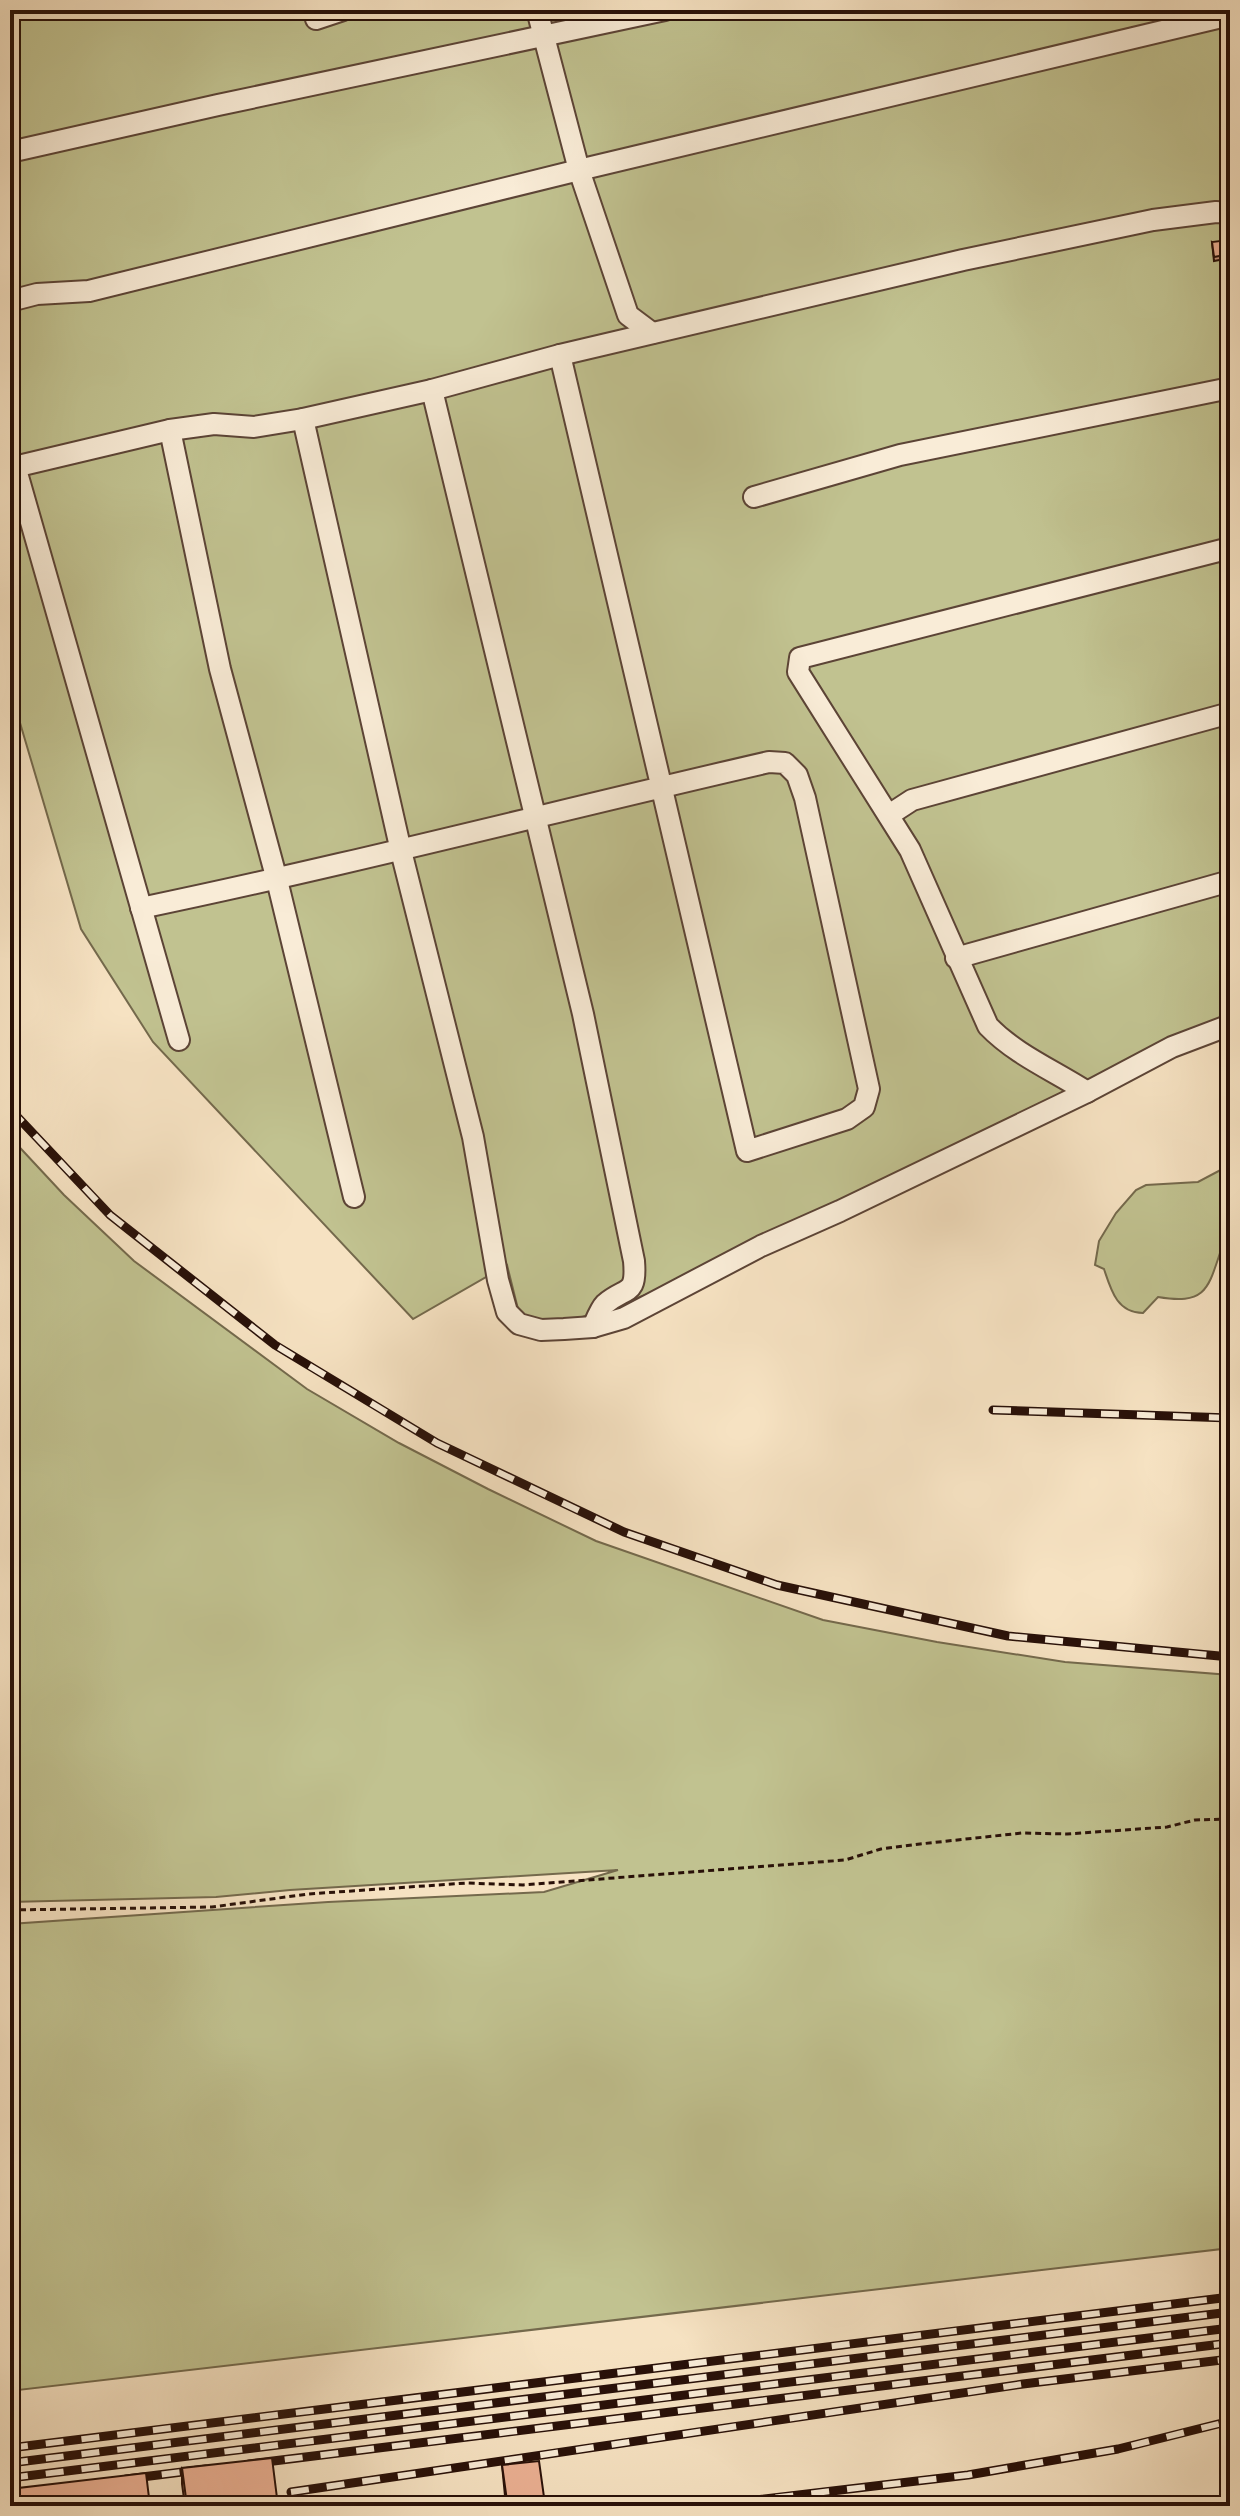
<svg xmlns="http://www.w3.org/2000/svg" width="1240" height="2516" viewBox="0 0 1240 2516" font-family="Alegreya,serif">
<rect width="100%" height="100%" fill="#f6e2c2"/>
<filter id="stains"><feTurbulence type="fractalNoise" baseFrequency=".0025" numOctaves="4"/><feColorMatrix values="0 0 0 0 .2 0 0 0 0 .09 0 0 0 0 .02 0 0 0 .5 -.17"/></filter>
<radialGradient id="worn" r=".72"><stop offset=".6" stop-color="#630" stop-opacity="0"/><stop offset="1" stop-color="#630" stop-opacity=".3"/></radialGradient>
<!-- green -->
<g fill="#c1c290" stroke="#74694c" stroke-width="2">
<polygon points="10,10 1230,10 1230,1026 697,1277 548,1329 521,1321 507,1265 413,1319 153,1042 81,929 10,689"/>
<polygon points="10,1137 64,1195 134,1261 307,1389 399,1443 488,1489 596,1541 823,1620 937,1642 1065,1662 1230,1675 1230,2248 10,2391 10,1924 328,1902 544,1892 618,1870 290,1890 216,1897 10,1902"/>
<path d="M1230 1165C1230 1184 1234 1215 1230 1233 1229 1239 1223 1244 1221 1250 1208 1289 1206 1305 1158 1297L1143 1313C1117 1313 1111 1290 1104 1269L1095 1265 1099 1241 1116 1213 1136 1190 1146 1185 1198 1182Z"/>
</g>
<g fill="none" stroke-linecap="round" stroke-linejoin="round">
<defs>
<g id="minor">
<polyline points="537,10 579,170 628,315 652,333"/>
<polyline points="316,19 343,10"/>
<polyline points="10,152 218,105 665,10"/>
<polyline points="10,301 37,294 89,291 579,170 1230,15"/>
<path d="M432 390 583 1014 634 1261C637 1297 626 1286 605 1304 600 1309 596 1320 593 1327"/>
<polyline points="303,419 401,851 473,1137 498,1280 507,1312 519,1324 541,1330 564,1329 593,1327 624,1318 761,1246 840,1211 1087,1092 1172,1047 1230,1025"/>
<polyline points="170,430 220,669 277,880 354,1197"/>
<polyline points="15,466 179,1040"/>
<polyline points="10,468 170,430 214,424 254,427 303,419 432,390 560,355 963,260 1153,220 1216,212 1230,213"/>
<polyline points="754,497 900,455 1230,388"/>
<polyline points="889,815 912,800 1230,713"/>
<path d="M141 908C352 864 560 810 769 762L785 763 797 775 805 798 869 1089 864 1107 847 1119 747 1151 560 355"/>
<polyline points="956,958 1230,881"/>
<path d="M1087 1092C1053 1070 1016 1055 988 1026L910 850 798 672 800 658 1230 548"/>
</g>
</defs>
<!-- minor casing -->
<use href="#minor" stroke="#5c4436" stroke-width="24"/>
<!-- path -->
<polyline stroke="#281008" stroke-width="3" stroke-dasharray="6 4" stroke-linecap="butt" points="10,1910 212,1907 308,1894 467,1883 523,1885 845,1860 881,1849 920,1844 1022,1833 1067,1834 1167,1827 1195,1820 1230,1819"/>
<!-- minor -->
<use href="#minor" stroke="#f9ecd7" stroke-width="20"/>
<defs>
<g id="rail">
<polyline points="10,1109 110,1215 275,1345 437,1443 624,1532 777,1585 1008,1636 1230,1657"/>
<polyline points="993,1410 1230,1418"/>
<polyline points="10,2448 1230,2297"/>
<polyline points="10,2463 1230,2312"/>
<polyline points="249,2464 1230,2343"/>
<polyline points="10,2478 1230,2328"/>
<polyline points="126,2479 206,2469"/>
<polyline points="291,2492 1023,2384 1230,2359"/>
<polyline points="704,2506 968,2475 1118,2449 1230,2421"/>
</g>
</defs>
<!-- rail casing -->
<use href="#rail" stroke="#281008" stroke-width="9"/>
<!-- rail -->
<use href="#rail" stroke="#f9ecd7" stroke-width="6" stroke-dasharray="18" stroke-linecap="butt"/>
</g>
<!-- wall -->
<g fill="#ca977e" stroke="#281008" stroke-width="2">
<polygon points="1212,242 1230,252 1230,258 1214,261"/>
<polygon points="502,2465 544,2497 544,2504 531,2506 506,2506"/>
<polygon points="182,2468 278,2506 185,2506 182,2484"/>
</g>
<!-- building -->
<g fill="#ebb093" stroke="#281008" stroke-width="2">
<polygon points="1228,240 1230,254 1214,257 1212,242"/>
<polygon points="272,2458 278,2506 187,2506 182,2468"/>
<polygon points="539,2461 544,2497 507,2501 502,2465"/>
<polygon points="146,2473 150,2506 10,2506 10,2489"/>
</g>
<!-- margin -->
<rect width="1240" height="2516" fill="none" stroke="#f6e2c2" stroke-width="40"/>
<rect x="12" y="12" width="1216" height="2492" fill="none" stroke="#281008" stroke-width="4"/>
<rect x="20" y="20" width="1200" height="2476" fill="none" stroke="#281008" stroke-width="2"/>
<rect width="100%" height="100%" filter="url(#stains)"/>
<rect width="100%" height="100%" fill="url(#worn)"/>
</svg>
